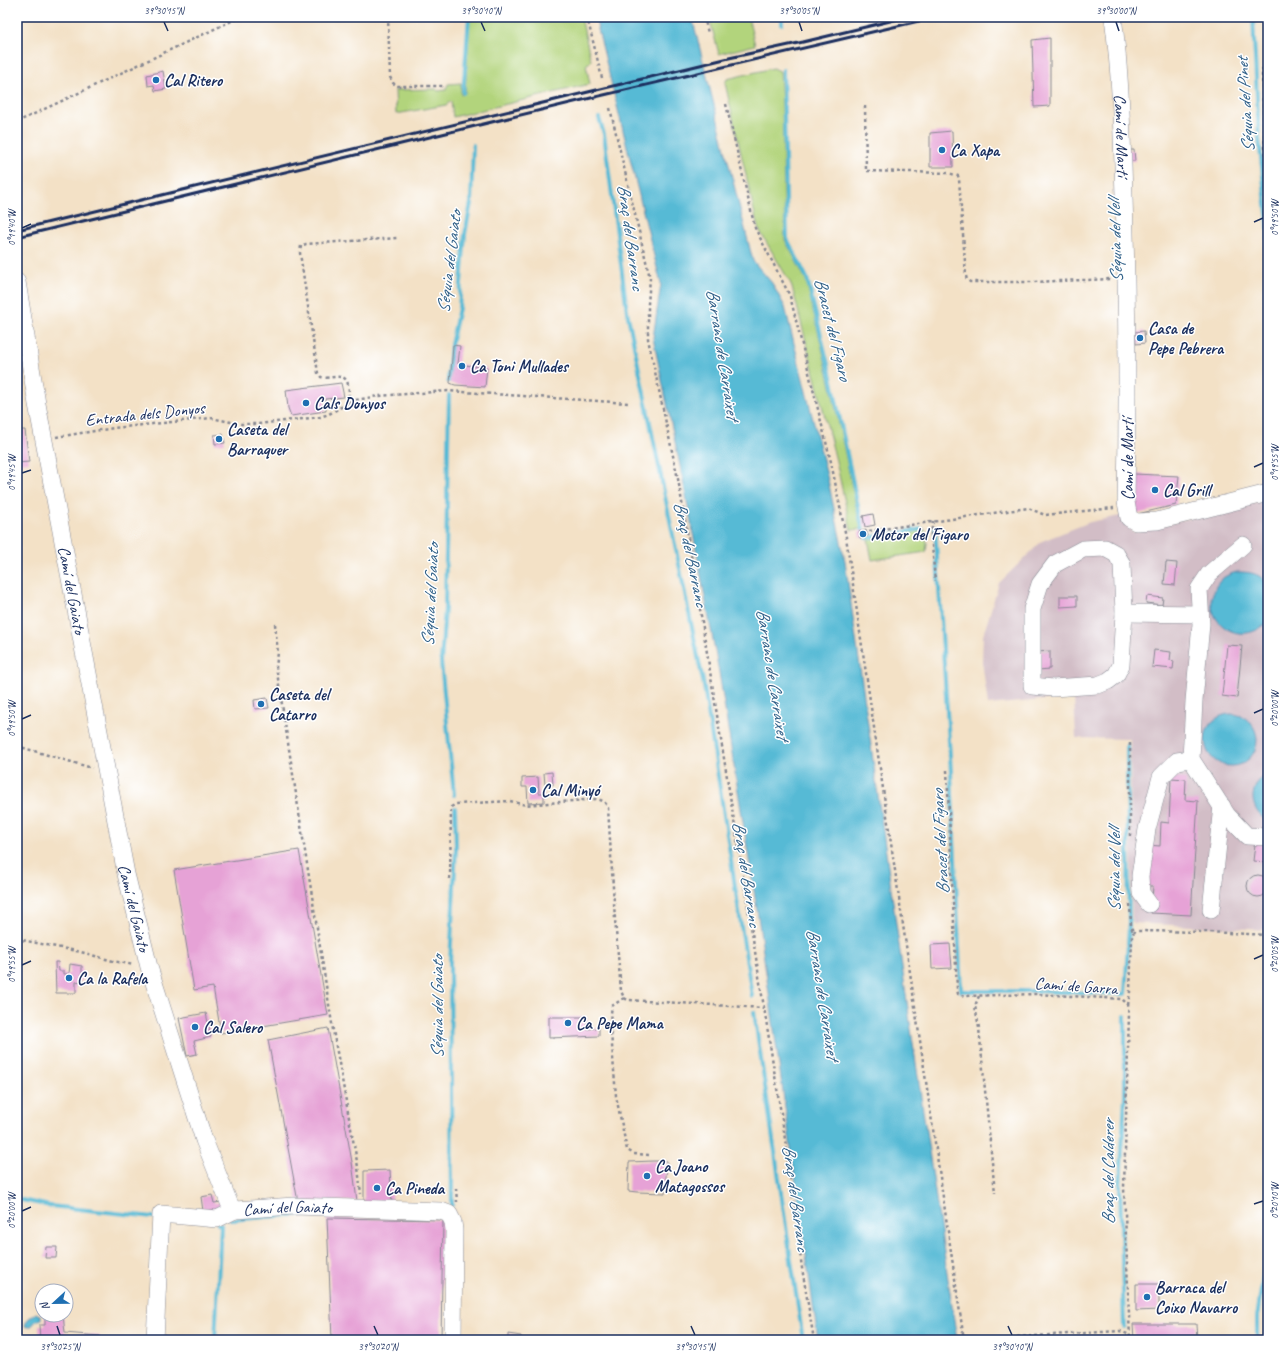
<svg xmlns="http://www.w3.org/2000/svg" width="1285" height="1357" viewBox="0 0 1285 1357" font-family="Caveat,sans-serif">
<rect width="100%" height="100%" fill="#fff"/>
<filter id="ink" filterUnits="userSpaceOnUse"><feTurbulence type="fractalNoise" baseFrequency=".025" numOctaves="2"/><feDisplacementMap in="SourceGraphic" scale="8" xChannelSelector="R" yChannelSelector="G"/><feConvolveMatrix kernelMatrix="1 2 1 2 8 2 1 2 1" color-interpolation-filters="sRGB"/></filter>
<filter id="wash" filterUnits="userSpaceOnUse"><feTurbulence type="fractalNoise" baseFrequency=".012" numOctaves="4" result="noise"/><feDisplacementMap in="SourceGraphic" scale="16" xChannelSelector="R" yChannelSelector="G"/><feGaussianBlur stdDeviation="0.9" result="paint"/><feColorMatrix in="noise" values="0 0 0 0 0 0 0 0 0 0 0 0 0 0 0 0 0 1.4 0 .05"/><feComposite in="paint" operator="in"/></filter>
<g filter="url(#wash)">
<rect width="100%" height="100%" fill="#f3e1c6"/>
<!-- industrial -->
<polygon fill="#d2bdc6" points="1268,499 1268,930 1132,923 1130,739 1076,738 1074,697 988,705 982,661 983,636 999,583 1042,541 1090,522 1125,515 1133,532"/>
<!-- green -->
<g fill="#b2d47c" stroke="#66826d">
<polygon points="470,17 581,17 591,61 586,65 590,84 453,117 451,101 446,105 396,114 395,90 436,89 438,91 446,90 448,84 461,83 461,95 465,93"/>
<polygon points="709,17 748,17 755,45 719,54"/>
<polygon points="773,68 780,71 782,104 785,240 806,280 830,382 861,529 851,530 836,461 796,302 791,284 758,228 725,83 727,79"/>
<polygon points="925,530 927,543 926,552 872,560 868,539"/>
</g>
<!-- water -->
<g fill="#57bad5" stroke="#39749a">
<polygon points="595,17 692,17 753,261 772,283 785,307 828,480 845,561 909,1016 957,1340 818,1340 758,916 719,672 682,475 653,338 661,284"/>
<path d="M1237 572C1251 572 1259 573 1268 584V622C1233 655 1191 608 1223 578 1227 575 1233 573 1237 572Z"/>
<circle cx="1231" cy="740" r="26"/>
<path d="M1268 774V822C1254 813 1248 797 1258 782 1260 779 1265 776 1268 774Z"/>
<path d="M37 1313 39 1315H41V1319L36 1321C33 1324 31 1329 25 1326 26 1319 32 1315 37 1313Z"/>
</g>
<g fill="none" stroke-linecap="round" stroke-linejoin="round">
<!-- stream -->
<g stroke="#57bad5" stroke-width="4">
<polyline points="782,17 782,24"/>
<polyline points="1253,17 1259,139 1268,223 1268,239"/>
<polyline points="783,70 787,239 807,278 832,381 863,531 866,538 922,529"/>
<polyline points="463,93 469,17"/>
<polyline points="599,118 604,134 627,311 704,686 752,996"/>
<polyline points="448,381 451,345 459,308 465,234 471,203 473,145"/>
<polyline points="449,395 445,608 441,662 454,795"/>
<polyline points="935,527 951,772 961,991 1033,991 1125,994 1129,927 1127,745"/>
<polyline points="754,1012 803,1340"/>
<polyline points="17,1199 50,1206 153,1217"/>
<polyline points="452,1205 450,962 456,848 455,808"/>
<polyline points="231,1220 302,1214"/>
<polyline points="1124,1327 1120,1187 1125,1096 1125,1016"/>
<polyline points="215,1340 221,1225 218,1224"/>
<polyline points="1257,1340 1257,1317 1268,1243"/>
</g>
</g>
<g id="blocks">
<!-- building -->
<g fill="#e6a2d6">
<polygon points="116,17 129,17 118,21"/>
<polygon points="1050,38 1050,106 1034,107 1032,40"/>
<polygon points="163,71 166,89 155,91 154,85 148,86 147,75"/>
<polygon points="952,131 953,167 930,167 930,133"/>
<polygon points="1127,150 1134,150 1135,161 1127,161"/>
<polygon points="1144,331 1145,343 1136,344 1135,332"/>
<polygon points="453,345 460,346 458,364 487,368 485,387 455,385 450,383"/>
<polygon points="341,383 344,397 325,399 326,411 291,416 288,408 286,390"/>
<polygon points="17,430 25,430 29,462 17,463"/>
<polygon points="223,434 225,443 215,444 214,435"/>
<polygon points="1134,474 1179,476 1176,505 1137,514 1131,510"/>
<polygon points="873,514 875,525 865,527 863,516"/>
<polygon points="866,530 868,536 860,538 859,532"/>
<polygon points="1166,562 1177,563 1175,585 1164,584"/>
<polygon points="1060,596 1077,596 1077,606 1060,607"/>
<polygon points="1147,596 1163,598 1162,605 1146,603"/>
<polygon points="1227,645 1242,646 1237,698 1222,696"/>
<polygon points="1154,650 1171,652 1170,660 1174,661 1173,669 1152,667"/>
<polygon points="1050,651 1050,669 1038,670 1037,652"/>
<polygon points="267,698 269,708 255,709 254,700"/>
<polygon points="552,772 553,785 545,785 544,773"/>
<polygon points="538,777 539,793 544,793 544,802 528,803 527,787 522,787 522,778"/>
<polygon points="1171,778 1186,779 1185,800 1198,801 1191,915 1151,913 1153,886 1145,886 1147,845 1160,846 1161,822 1169,823"/>
<polygon points="1255,844 1268,845 1268,862 1253,861"/>
<polygon points="299,850 328,1015 221,1033 213,987 194,990 174,870"/>
<circle cx="1258" cy="886" r="11"/>
<polygon points="950,944 952,968 932,969 931,945"/>
<polygon points="55,962 58,962 59,971 64,971 64,974 69,974 70,964 82,966 82,981 76,982 76,993 56,993"/>
<polygon points="206,1013 211,1037 194,1041 197,1054 187,1056 179,1018"/>
<polygon points="549,1017 587,1017 587,1029 599,1028 599,1036 549,1038"/>
<polygon points="328,1028 352,1162 357,1201 298,1202 268,1040"/>
<polygon points="653,1161 667,1161 665,1193 637,1192 628,1191 629,1162"/>
<polygon points="390,1170 392,1206 364,1205 364,1171"/>
<polygon points="212,1195 214,1203 222,1202 222,1212 215,1213 214,1210 203,1211 201,1197"/>
<polygon points="327,1218 443,1220 441,1340 332,1340"/>
<polygon points="46,1247 57,1247 56,1258 45,1258"/>
<polygon points="1136,1284 1159,1284 1159,1310 1136,1311"/>
<polygon points="45,1315 63,1315 65,1333 100,1336 100,1340 40,1340 39,1325 45,1325"/>
<polygon points="1133,1324 1196,1324 1197,1340 1134,1340"/>
<polygon points="508,1334 521,1336 521,1340 508,1340"/>
</g>
</g>
</g>
<g filter="url(#ink)">
<use href="#blocks" fill-opacity="0" stroke="#878892" stroke-width="1"/>
<g fill="none" stroke-linecap="round" stroke-linejoin="round">
<defs>
<g id="minor">
<path id="s1" d="M1113 17C1121 76 1122 136 1124 196 1127 298 1128 400 1126 502L1129 518 1136 522 1157 521 1268 493"/>
<path id="s2" d="M17 282 37 404 126 874 149 967 204 1140 230 1205 235 1210 294 1206 441 1211 449 1214 453 1222 454 1230 453 1340"/>
<polyline points="1243,545 1209,574 1199,589 1201,624 1194,701 1191,759 1227,815 1247,836 1268,837"/>
<polygon points="1105,548 1116,554 1122,564 1124,613 1121,665 1116,675 1108,681 1098,685 1053,688 1032,686 1032,609 1040,584 1055,564 1083,549"/>
<polyline points="1124,613 1200,614"/>
<polyline points="1149,904 1141,893 1140,876 1147,829 1161,777 1177,761 1191,759"/>
<polyline points="1211,910 1222,806"/>
<polyline points="155,1340 161,1214 217,1219 235,1210"/>
</g>
</defs>
<!-- minor casing -->
<use href="#minor" stroke="#878892" stroke-width="18"/>
<!-- path -->
<g stroke="#878892" stroke-width="2.5" stroke-dasharray="3 3" stroke-linecap="butt">
<polyline points="388,17 390,77 393,83 397,86 444,86"/>
<polyline points="587,17 602,78"/>
<polyline points="704,17 708,33"/>
<polyline points="1268,67 1263,67 1262,74 1265,148 1268,178"/>
<polyline points="726,104 755,228 790,296 831,462 846,537 964,1340"/>
<polyline points="865,106 866,171 949,173 958,176 959,179 966,276 967,280 970,282 1031,282 1112,279"/>
<polyline points="610,108 650,278 648,304 648,339 678,479 695,578 784,1132 802,1268 814,1340"/>
<polyline points="17,122 240,17"/>
<path d="M348 403C349 396 351 378 341 377 334 376 328 379 321 377L318 373 300 253 301 246 306 244 398 238"/>
<polyline points="17,405 23,404"/>
<polyline points="56,437 114,428 211,418 241,424 258,424 320,417 329,414 348,403 356,400 378,396 448,391 628,403"/>
<polyline points="933,521 931,533 935,581"/>
<polyline points="869,531 1028,508 1045,515 1114,508"/>
<polyline points="275,624 278,653 276,666 333,1030 358,1167 361,1194"/>
<polyline points="1130,743 1130,839"/>
<polyline points="17,746 92,768"/>
<polyline points="947,770 957,989 958,994 965,996 1037,994 1122,999 1128,1005 1129,1014 1124,1187 1130,1340"/>
<path d="M450 879 451 807 456 804 510 801 526 805 596 799C602 800 606 802 608 808L615 919 621 991 624 998 628 1000 764 1008"/>
<polyline points="1130,904 1131,925 1133,933"/>
<polyline points="17,939 81,952 113,961 134,965"/>
<polyline points="979,996 975,1006 979,1028 995,1193"/>
<polyline points="624,998 612,1006 610,1020 616,1096 627,1150 634,1154 651,1155"/>
<polyline points="1128,1005 1130,992 1132,936 1133,933 1137,931 1208,932 1268,935"/>
<polyline points="456,1188 457,1202"/>
<polyline points="1017,1337 1120,1331 1130,1335"/>
</g>
<!-- minor -->
<use href="#minor" stroke="#fff" stroke-width="17"/>
<!-- rail -->
<g stroke="#1b2f5e" stroke-width="3">
<polyline points="17,230 729,58 803,42 907,17"/>
<polyline points="17,237 591,98 936,17"/>
</g>
</g>
</g>
<!-- ticks -->
<path fill="none" stroke="#1b2f5e" stroke-width="1.5" d="M164 22 168 31M481 22 485 31M799 22 802 31M1116 22 1119 31M1254 222 1263 218M22 228 31 224M1254 467 1263 463M22 473 31 470M1254 713 1263 709M22 719 31 715M1254 959 1263 955M22 965 31 961M1254 1204 1263 1201M22 1211 31 1207M57 1326 60 1335M374 1326 378 1335M691 1326 695 1335M1008 1326 1012 1335"/>
<!-- markers -->
<g fill="#1f6fb2" stroke="#fff" stroke-width="1.5">
<circle cx="156" cy="80" r="4"/>
<circle cx="942" cy="150" r="4"/>
<circle cx="1140" cy="338" r="4"/>
<circle cx="462" cy="366" r="4"/>
<circle cx="306" cy="403" r="4"/>
<circle cx="219" cy="439" r="4"/>
<circle cx="1155" cy="490" r="4"/>
<circle cx="863" cy="534" r="4"/>
<circle cx="261" cy="704" r="4"/>
<circle cx="533" cy="790" r="4"/>
<circle cx="69" cy="978" r="4"/>
<circle cx="568" cy="1023" r="4"/>
<circle cx="195" cy="1027" r="4"/>
<circle cx="647" cy="1176" r="4"/>
<circle cx="377" cy="1188" r="4"/>
<circle cx="1147" cy="1297" r="4"/>
</g>
<g text-anchor="middle" dominant-baseline="central" stroke-width="3" stroke-linejoin="round" paint-order="stroke">
<!-- poi labels -->
<g font-size="17" font-weight="bold" fill="#1b2f5e" stroke="#fff" text-anchor="start">
<text x="164" y="80">Cal Ritero</text>
<text x="950" y="150">Ca Xapa</text>
<text x="1148" y="328">Casa de<tspan x="1148" dy="20">Pepe Pebrera</tspan></text>
<text x="470" y="366">Ca Toni Mullades</text>
<text x="314" y="403">Cals Donyos</text>
<text x="227" y="429">Caseta del<tspan x="227" dy="20">Barraquer</tspan></text>
<text x="1163" y="490">Cal Grill</text>
<text x="871" y="534">Motor del Figaro</text>
<text x="269" y="694">Caseta del<tspan x="269" dy="20">Catarro</tspan></text>
<text x="541" y="790">Cal Minyó</text>
<text x="77" y="978">Ca la Rafela</text>
<text x="576" y="1023">Ca Pepe Mama</text>
<text x="203" y="1027">Cal Salero</text>
<text x="655" y="1166">Ca Joano<tspan x="655" dy="20">Matagossos</tspan></text>
<text x="385" y="1188">Ca Pineda</text>
<text x="1155" y="1287">Barraca del<tspan x="1155" dy="20">Coixo Navarro</tspan></text>
</g>
<!-- street labels -->
<g font-size="17" fill="#1b2f5e" stroke="#fff">
<text stroke="none"><textPath href="#s1" startOffset="119">Camí de Martí</textPath></text>
<text transform="translate(145 414) rotate(-6)">Entrada dels Donyos</text>
<text transform="translate(1127 459) rotate(-90)">Camí de Martí</text>
<text stroke="none"><textPath href="#s2" startOffset="313">Camí del Gaiato</textPath></text>
<text stroke="none"><textPath href="#s2" startOffset="637">Camí del Gaiato</textPath></text>
<text transform="translate(1076 986) rotate(4)">Camí de Garra</text>
<text stroke="none"><textPath href="#s2" startOffset="1009">Camí del Gaiato</textPath></text>
</g>
<!-- water labels -->
<g font-size="18" font-style="italic" fill="#306088" stroke="#fff">
<text transform="translate(1245 105) rotate(-94)">Séquia del Pinet</text>
<text transform="translate(631 237) rotate(82)">Braç del Barranc</text>
<text transform="translate(1115 241) rotate(-92)">Séquia del Vell</text>
<text transform="translate(449 262) rotate(-83)">Séquia del Gaiato</text>
<text transform="translate(833 329) rotate(76)">Bracet del Figaro</text>
<text transform="translate(723 354) rotate(81)">Barranc de Carraixet</text>
<text transform="translate(691 554) rotate(78)">Braç del Barranc</text>
<text transform="translate(430 595) rotate(-87)">Séquia del Gaiato</text>
<text transform="translate(773 674) rotate(81)">Barranc de Carraixet</text>
<text transform="translate(940 842) rotate(-93)">Bracet del Figaro</text>
<text transform="translate(1114 870) rotate(-90)">Séquia del Vell</text>
<text transform="translate(747 874) rotate(81)">Braç del Barranc</text>
<text transform="translate(823 994) rotate(81)">Barranc de Carraixet</text>
<text transform="translate(437 1007) rotate(-90)">Séquia del Gaiato</text>
<text transform="translate(1108 1172) rotate(-90)">Braç del Calderer</text>
<text transform="translate(796 1198) rotate(82)">Braç del Barranc</text>
</g>
</g>
<!-- margin -->
<rect width="1285" height="1357" fill="none" stroke="#fff" stroke-width="44"/>
<!-- north arrow -->
<g transform="translate(54 1303) rotate(248)"><circle r="19" fill="#ffffff" stroke="#a4acbf"/>
<path d="M0-3L7 15L0 10L-7 15Z" fill="#1f6fb2"/>
<text y="-6" font-size="11" font-weight="bold" text-anchor="middle" fill="#1b2f5e">N</text>
</g>
<rect x="22" y="22" width="1241" height="1313" fill="none" stroke="#1b2f5e" stroke-width="1.5"/>
<g font-size="10" text-anchor="middle" fill="#1b2f5e">
<text x="164" y="14">39°30'15"N</text>
<text x="481" y="14">39°30'10"N</text>
<text x="799" y="14">39°30'05"N</text>
<text x="1116" y="14">39°30'00"N</text>
<text transform="translate(1274 218) rotate(-90)" y="4">0°19'50"W</text>
<text transform="translate(11 228) rotate(-90)" y="4">0°19'40"W</text>
<text transform="translate(1274 463) rotate(-90)" y="4">0°19'55"W</text>
<text transform="translate(11 473) rotate(-90)" y="4">0°19'45"W</text>
<text transform="translate(1274 709) rotate(-90)" y="4">0°20'00"W</text>
<text transform="translate(11 719) rotate(-90)" y="4">0°19'50"W</text>
<text transform="translate(1274 955) rotate(-90)" y="4">0°20'05"W</text>
<text transform="translate(11 965) rotate(-90)" y="4">0°19'55"W</text>
<text transform="translate(1274 1201) rotate(-90)" y="4">0°20'10"W</text>
<text transform="translate(11 1211) rotate(-90)" y="4">0°20'00"W</text>
<text x="60" y="1350">39°30'25"N</text>
<text x="378" y="1350">39°30'20"N</text>
<text x="695" y="1350">39°30'15"N</text>
<text x="1012" y="1350">39°30'10"N</text>
</g>
</svg>
